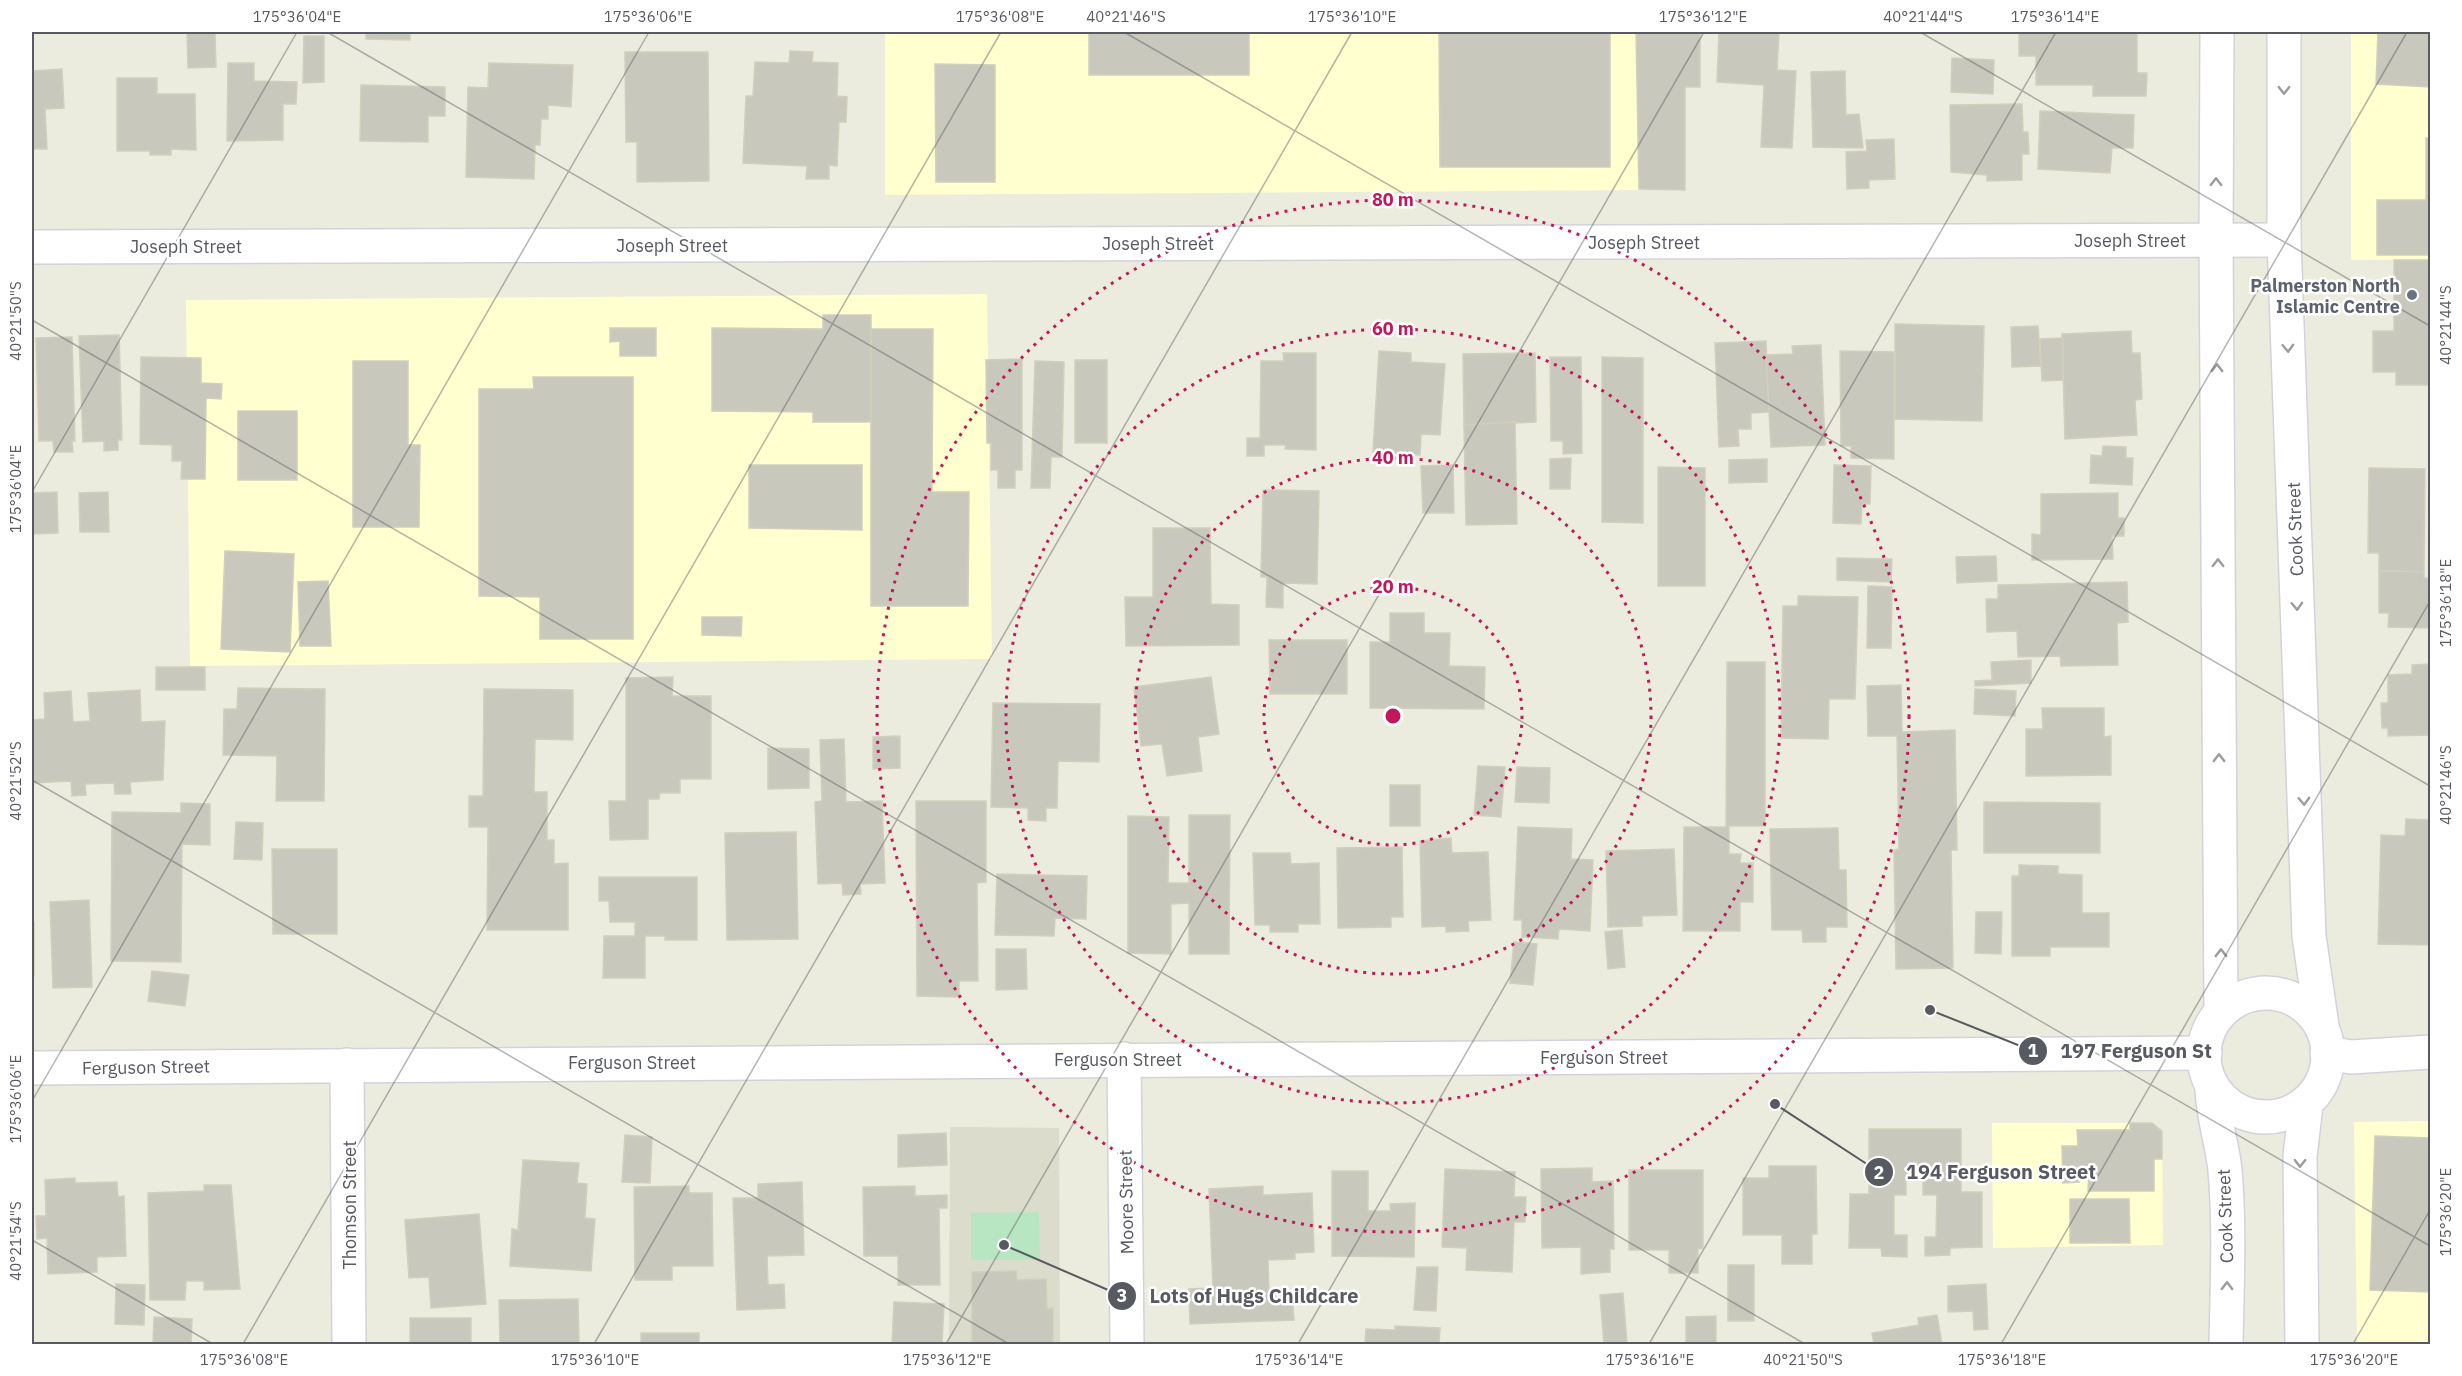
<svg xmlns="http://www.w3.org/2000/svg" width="2462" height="1376" viewBox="0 0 2462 1376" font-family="'IBM Plex Sans',sans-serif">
<rect width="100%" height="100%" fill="#ececde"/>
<!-- commercial -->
<g fill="#ffffd0">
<polygon points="885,32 1642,32 1642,190 885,195"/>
<rect x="2351" y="32" width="79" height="228"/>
<polygon points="987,294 992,659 190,666 186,300"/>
<polygon points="2430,1121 2430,1344 2357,1344 2354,1122"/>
<polygon points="1992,1123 2152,1123 2162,1131 2163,1245 1993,1248"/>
</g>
<!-- education -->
<polygon fill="#dcdccd" points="950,1127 1059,1128 1060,1344 949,1344"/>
<!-- green -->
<polygon fill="#b8e6c3" points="1039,1212 1040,1260 971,1260 971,1213"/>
<!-- building -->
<g fill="#c9c8bd" stroke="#d1cfbc" stroke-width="1.5">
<polygon points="187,32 215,32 216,67 188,68"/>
<polygon points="366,32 410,32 410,40 366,39"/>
<rect x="1089" y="32" width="160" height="43"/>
<polygon points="1439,32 1610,32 1610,167 1440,167"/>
<polygon points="1636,32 1700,32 1700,87 1685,87 1685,190 1639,189"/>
<polygon points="1719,32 1779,32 1777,70 1796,71 1792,148 1761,147 1764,85 1717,82"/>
<polygon points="2019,32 2144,32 2137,33 2137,73 2147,73 2146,96 2093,96 2093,85 2036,85 2036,56 2019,56"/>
<polygon points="2378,32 2430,32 2430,87 2376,84"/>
<polygon points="304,36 324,36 324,82 303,83"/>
<polygon points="790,51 813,52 812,62 838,63 837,96 847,97 846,122 839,122 837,166 829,165 829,179 806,179 807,166 743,163 746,96 753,96 755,62 789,63"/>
<polygon points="625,52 708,52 709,181 637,182 637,142 626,142"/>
<polygon points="1952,58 1994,60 1993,94 1951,92"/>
<polygon points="228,63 254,63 254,81 297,82 296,104 283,104 283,140 227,141"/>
<polygon points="489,63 573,65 571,107 548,105 548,119 541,119 540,145 535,145 534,179 466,177 468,87 488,88"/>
<polygon points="935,64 995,65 995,182 936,182"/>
<polygon points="62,69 64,108 45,109 47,149 32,149 32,71"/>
<polygon points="1845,71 1846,115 1859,114 1863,148 1813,147 1811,72"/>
<polygon points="117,78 157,78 157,94 195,94 196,150 171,149 171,155 150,155 150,151 117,151"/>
<polygon points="361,85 445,87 445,116 428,116 428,142 360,141"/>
<polygon points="2022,104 2023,132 2028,132 2029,154 2022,154 2022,180 1987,181 1987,175 1951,172 1950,105"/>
<polygon points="2040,111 2134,115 2133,148 2112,148 2110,173 2038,169"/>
<polygon points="2426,138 2430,138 2430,255 2377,255 2377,200 2426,200"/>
<polygon points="1894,139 1895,179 1869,180 1869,188 1847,189 1846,152 1867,151 1866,140"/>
<polygon points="2394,260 2430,260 2430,385 2396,385 2396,372 2373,372 2373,331 2394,331"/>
<polygon points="823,315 871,315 871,422 813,422 813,412 712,411 712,328 823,329"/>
<polygon points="1895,324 1984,326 1982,421 1895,419"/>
<polygon points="2038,326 2041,366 2012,367 2011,327"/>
<polygon points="610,328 656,328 656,356 620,356 620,341 610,342"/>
<polygon points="871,329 933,329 932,492 969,492 968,606 871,606"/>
<polygon points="2131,331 2132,353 2140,353 2142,399 2135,400 2137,435 2065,439 2062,334"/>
<polygon points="119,335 122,440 118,440 118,450 104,451 104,441 83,442 79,336"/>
<polygon points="72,337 75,441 72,441 73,452 54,452 53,441 39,441 36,338"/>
<polygon points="2063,338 2063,380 2042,381 2040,339"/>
<polygon points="1766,341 1769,412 1751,413 1751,429 1738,429 1739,446 1719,447 1715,343"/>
<polygon points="1821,345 1825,445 1771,447 1766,355 1793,354 1792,346"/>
<polygon points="1379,351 1411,353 1411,362 1445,364 1440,435 1421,434 1420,455 1373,452"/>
<polygon points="1840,351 1894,352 1894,459 1851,458 1851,446 1841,446"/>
<polygon points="1283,353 1316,353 1316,450 1285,449 1286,445 1264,445 1264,456 1247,456 1247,438 1260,438 1261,361 1284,361"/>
<polygon points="1535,353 1536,422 1464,425 1463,354"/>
<polygon points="141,357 201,358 201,383 222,384 221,399 206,398 205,479 181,479 182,461 172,461 172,445 140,444"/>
<polygon points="1550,357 1581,357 1582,453 1563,454 1563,441 1551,441"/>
<polygon points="1602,357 1643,358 1643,523 1602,522"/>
<polygon points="1022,359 1022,470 1015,470 1015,488 998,488 998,470 991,470 991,443 987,443 986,360"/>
<rect x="1075" y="360" width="32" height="83"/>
<polygon points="353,361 408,361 408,445 420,445 419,527 353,527"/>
<polygon points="1035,361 1064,362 1062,457 1051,457 1050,488 1031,488"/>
<polygon points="533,377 633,377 633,639 540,639 540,597 479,596 479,389 534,389"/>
<rect x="238" y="411" width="59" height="69"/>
<polygon points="1515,422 1517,524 1466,525 1464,425"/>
<polygon points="2103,446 2126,447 2126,458 2133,458 2132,485 2090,483 2091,455 2102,456"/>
<polygon points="1571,458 1570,489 1550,489 1550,459"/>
<polygon points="1767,459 1767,482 1729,483 1729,460"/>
<polygon points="749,465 862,465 862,530 749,528"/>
<polygon points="1453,465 1454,513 1423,513 1421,466"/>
<polygon points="1834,465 1871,466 1870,504 1862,504 1861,524 1833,523"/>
<polygon points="1658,467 1705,468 1705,586 1658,586"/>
<polygon points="2369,468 2425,469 2424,572 2379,571 2379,553 2368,553"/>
<polygon points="1263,490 1319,491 1317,584 1283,583 1283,608 1266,607 1267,577 1261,577"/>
<polygon points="57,492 58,533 32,534 32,493"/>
<polygon points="108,492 109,532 80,532 79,493"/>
<polygon points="2118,493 2118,518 2124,518 2124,536 2112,536 2113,559 2032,560 2032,534 2041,535 2041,494"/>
<polygon points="1153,528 1210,528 1211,604 1239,605 1239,645 1126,646 1125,597 1153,597"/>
<polygon points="225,551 294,554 290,652 221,649"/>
<polygon points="1996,556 1997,581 1957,583 1956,557"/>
<polygon points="1837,558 1892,559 1891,582 1837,580"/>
<polygon points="2379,571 2424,572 2424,578 2430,578 2430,628 2388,627 2389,613 2379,613"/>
<polygon points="328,581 331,646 300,646 298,582"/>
<polygon points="2127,582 2128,622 2117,623 2118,665 2061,666 2060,656 2018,657 2017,631 1987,632 1986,599 1998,599 1998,585"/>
<polygon points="1868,586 1892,587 1891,648 1867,648"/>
<polygon points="1798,596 1858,597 1855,699 1829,699 1828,739 1781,738 1783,606 1798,606"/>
<polygon points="1390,613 1424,613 1424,633 1450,633 1449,666 1485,667 1484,709 1370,708 1370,642 1390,642"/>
<polygon points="702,617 742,617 741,636 702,635"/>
<polygon points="1269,640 1347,640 1347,694 1270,694"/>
<polygon points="2031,660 2031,683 1975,686 1975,681 1992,680 1991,662"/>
<polygon points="1727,662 1765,662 1765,826 1729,826 1729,854 1741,854 1740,863 1753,863 1753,902 1740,902 1740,931 1683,931 1684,827 1726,827"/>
<polygon points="2430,664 2430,735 2388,736 2388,728 2382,728 2381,703 2388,703 2388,675 2412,674 2412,665"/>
<rect x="156" y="667" width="49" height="23"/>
<polygon points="673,677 672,696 711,696 711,779 680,779 680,793 660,793 659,799 648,799 648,839 610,840 609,801 626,801 626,678"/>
<polygon points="1211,677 1219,734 1198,737 1202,771 1167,776 1162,744 1141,746 1134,687"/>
<polygon points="1901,685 1902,732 1955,730 1957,850 1951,850 1953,968 1896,969 1894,850 1899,849 1897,736 1868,736 1867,686"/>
<polygon points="238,688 325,689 324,801 276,801 277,756 223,755 224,709 237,709"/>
<polygon points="484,689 573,690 573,740 535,739 534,792 547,792 547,840 554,840 554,864 568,863 568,930 487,930 488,827 469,827 469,796 483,796"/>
<polygon points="1975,689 2016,691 2015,716 1974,714"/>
<polygon points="140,690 141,722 165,721 163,780 130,782 131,794 115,794 114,783 85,784 86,795 72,796 71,781 32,783 32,720 45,719 44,693 71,691 73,722 90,721 88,693"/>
<polygon points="993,703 1100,704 1099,762 1058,761 1057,808 1046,808 1046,821 1028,820 1028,808 991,807"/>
<polygon points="2042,708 2104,708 2104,737 2111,736 2111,775 2026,776 2026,729 2043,729"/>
<polygon points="900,736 900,768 873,769 873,737"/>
<polygon points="844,739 846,802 882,801 885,883 860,884 861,894 843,895 842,883 818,884 815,802 822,801 820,740"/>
<polygon points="768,748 809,749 809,788 768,789"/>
<polygon points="1478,766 1505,767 1501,817 1474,815"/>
<polygon points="1517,767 1550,768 1549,803 1515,802"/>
<rect x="1390" y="785" width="30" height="41"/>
<polygon points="916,801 986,801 986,882 977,883 978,981 959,981 959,997 917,996"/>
<polygon points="1984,802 2100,803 2100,853 1984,853"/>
<polygon points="181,803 210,804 210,845 182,844 181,962 111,961 112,812 181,813"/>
<polygon points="1189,815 1230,815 1229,954 1189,954 1189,903 1171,904 1171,954 1128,953 1128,816 1169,817 1168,883 1189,883"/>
<polygon points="2406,819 2430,820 2430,945 2378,944 2381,835 2405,836"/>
<polygon points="236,822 263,823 262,860 234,859"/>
<polygon points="1518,827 1572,829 1571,859 1593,860 1590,931 1559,929 1558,939 1522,937 1522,920 1514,920"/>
<polygon points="1838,828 1839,870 1846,870 1847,927 1826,927 1826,942 1803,942 1802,930 1772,930 1770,829"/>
<polygon points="796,832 798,939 727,940 725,833"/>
<polygon points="1451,838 1452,853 1488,852 1491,920 1468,921 1469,931 1446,932 1446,926 1422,927 1420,841"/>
<polygon points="1402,847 1403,917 1391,917 1391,927 1338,928 1337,848"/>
<polygon points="272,849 337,849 337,934 273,934"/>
<polygon points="1674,849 1677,915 1642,916 1642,926 1608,927 1606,851"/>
<polygon points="1253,853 1290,853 1291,864 1319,863 1320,924 1298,924 1298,932 1270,932 1270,925 1255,925"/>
<polygon points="2019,865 2058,866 2058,874 2082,875 2082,913 2109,913 2109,947 2050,947 2050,956 2012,956 2012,876 2019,876"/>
<polygon points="997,874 1087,876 1086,919 1055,918 1054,936 995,935"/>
<polygon points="599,877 697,877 697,940 665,940 665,936 645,936 645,978 603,978 604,936 635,936 635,922 610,922 609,901 599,901"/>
<polygon points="89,900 92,987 53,988 50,902"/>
<polygon points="1976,912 2002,912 2001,954 1975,953"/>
<rect x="32" y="923" width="2" height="53"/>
<polygon points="1622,930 1625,967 1608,969 1605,932"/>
<polygon points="1514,942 1537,944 1533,985 1510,983"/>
<polygon points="996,949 1026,949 1027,989 996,990"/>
<polygon points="152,971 189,975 185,1006 148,1001"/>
<polygon points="2130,1123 2152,1123 2162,1131 2162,1159 2154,1159 2154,1191 2088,1191 2089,1170 2079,1170 2079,1182 2063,1183 2062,1146 2078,1146 2077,1130 2130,1130"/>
<polygon points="1869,1129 1961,1129 1961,1192 1982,1192 1982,1247 1950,1248 1950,1255 1925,1256 1925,1237 1936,1237 1937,1195 1923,1195 1923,1181 1906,1181 1906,1195 1894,1195 1894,1235 1907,1235 1907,1257 1882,1256 1881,1248 1849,1248 1850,1194 1869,1194"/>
<polygon points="946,1133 947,1165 898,1167 898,1135"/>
<polygon points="625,1135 652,1137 650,1183 622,1182"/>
<polygon points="2375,1136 2430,1138 2430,1292 2370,1290"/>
<polygon points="523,1160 579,1163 577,1183 587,1184 585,1218 595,1219 591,1271 510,1266 512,1229 518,1230"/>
<polygon points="1769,1166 1816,1166 1817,1234 1812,1234 1812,1264 1782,1264 1782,1235 1743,1235 1743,1178 1769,1178"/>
<polygon points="1592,1168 1592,1182 1613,1181 1614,1249 1610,1249 1610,1272 1581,1274 1581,1247 1542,1248 1541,1169"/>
<polygon points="1445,1169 1515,1172 1514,1197 1526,1197 1525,1222 1514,1222 1512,1272 1466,1270 1467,1248 1442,1247"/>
<polygon points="1629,1170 1703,1170 1703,1248 1698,1249 1698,1273 1669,1273 1669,1250 1629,1250"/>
<polygon points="1332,1171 1368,1171 1368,1211 1391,1211 1390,1204 1415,1203 1414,1257 1332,1256"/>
<polygon points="75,1178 75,1183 117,1182 118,1197 124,1196 126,1256 97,1257 97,1272 48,1274 47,1238 37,1239 36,1216 46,1216 45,1180"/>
<polygon points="802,1182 804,1255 767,1256 768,1285 784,1284 785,1308 737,1310 733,1198 758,1198 758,1184"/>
<polygon points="204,1185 231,1185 240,1289 204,1290 204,1281 186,1281 185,1300 150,1300 148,1193 204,1191"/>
<polygon points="689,1186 689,1193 712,1193 713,1266 672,1266 672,1280 635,1280 634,1187"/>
<polygon points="915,1186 915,1196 947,1195 947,1208 939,1208 940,1285 898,1285 898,1256 864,1256 863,1187"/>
<polygon points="1263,1186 1263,1195 1312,1193 1314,1252 1295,1253 1295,1259 1268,1260 1269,1295 1292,1293 1294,1320 1190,1324 1189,1289 1213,1288 1209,1189"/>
<polygon points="2070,1199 2129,1199 2130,1243 2070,1243"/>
<polygon points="479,1214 486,1304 431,1308 429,1277 409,1278 405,1220"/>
<rect x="1728" y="1265" width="26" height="56"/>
<polygon points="1417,1267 1438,1267 1436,1311 1414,1310"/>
<polygon points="1016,1271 1017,1280 1046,1279 1047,1309 1053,1308 1053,1344 972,1344 972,1272"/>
<polygon points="116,1284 145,1285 144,1325 115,1324"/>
<polygon points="1986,1284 1988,1329 1974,1330 1973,1311 1948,1312 1948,1286"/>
<polygon points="1623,1293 1627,1344 1604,1344 1600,1295"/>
<polygon points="578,1299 579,1344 500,1344 499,1300"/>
<polygon points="894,1302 944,1304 942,1344 892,1344"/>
<polygon points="1937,1315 1942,1344 1874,1344 1872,1333 1919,1325 1918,1318"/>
<polygon points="1716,1316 1716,1344 1686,1344 1686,1317"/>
<polygon points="154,1317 192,1319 191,1344 153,1344"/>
<rect x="410" y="1318" width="61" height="26"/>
<polygon points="1395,1326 1440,1328 1439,1344 1365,1344 1366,1329 1395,1330"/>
<rect x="641" y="1333" width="58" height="11"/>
</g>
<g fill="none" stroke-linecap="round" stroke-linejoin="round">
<defs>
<g id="minor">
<polyline points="2217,32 2216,240 2221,1011"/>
<polyline points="2284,32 2284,240 2309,936 2322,1026"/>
<polyline points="32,247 2284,240"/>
<circle cx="2266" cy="1055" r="62"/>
<polyline points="2327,1053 2351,1057 2430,1052"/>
<polyline points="1124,1059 1127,1344"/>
<polyline points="347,1065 349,1344"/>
<polyline points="32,1068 2205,1053"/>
<path d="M2212 1089C2213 1117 2222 1143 2225 1170 2230 1228 2227 1287 2226 1344"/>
<polyline points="2302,1344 2300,1156 2306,1105"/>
</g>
</defs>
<!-- minor casing -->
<use href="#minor" stroke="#d2d3da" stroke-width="36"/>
<!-- minor -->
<use href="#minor" stroke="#fff" stroke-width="33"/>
</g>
<!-- one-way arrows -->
<defs><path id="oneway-chevron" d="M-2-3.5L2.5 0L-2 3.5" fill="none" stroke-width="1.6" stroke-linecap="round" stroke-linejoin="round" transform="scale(1.5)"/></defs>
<g stroke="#9b9ca0">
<use href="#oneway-chevron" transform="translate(2284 90) rotate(90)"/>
<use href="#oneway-chevron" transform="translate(2216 182) rotate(-90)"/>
<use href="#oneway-chevron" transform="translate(2288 348) rotate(88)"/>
<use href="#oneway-chevron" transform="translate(2217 368) rotate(-90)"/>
<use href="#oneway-chevron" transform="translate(2218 563) rotate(-90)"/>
<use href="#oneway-chevron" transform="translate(2297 606) rotate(88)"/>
<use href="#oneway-chevron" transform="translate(2219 758) rotate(-90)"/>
<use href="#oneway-chevron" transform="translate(2304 801) rotate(88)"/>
<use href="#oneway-chevron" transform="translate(2221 953) rotate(-90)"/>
<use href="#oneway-chevron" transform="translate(2300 1163) rotate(91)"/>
<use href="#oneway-chevron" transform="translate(2227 1286) rotate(-89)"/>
</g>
<!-- ticks -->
<path fill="none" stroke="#585a61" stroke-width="1.5" stroke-opacity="0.45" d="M327 32 2430 1246M1124 32 2430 786M1920 32 2430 326M32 320 1805 1344M32 492 297 32M32 780 1009 1344M32 1101 649 32M32 1240 213 1344M243 1344 1001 32M594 1344 1352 32M946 1344 1704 32M1298 1344 2056 32M1649 1344 2407 32M2001 1344 2430 601M2353 1344 2430 1210"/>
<!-- distance rings -->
<g fill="none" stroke="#c2185b" stroke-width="3" stroke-dasharray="3 6">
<circle cx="1393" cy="716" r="129"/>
<circle cx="1393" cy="716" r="258"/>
<circle cx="1393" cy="716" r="387"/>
<circle cx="1393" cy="716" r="516"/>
</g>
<!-- markers -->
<circle fill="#6b7280" stroke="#fff" stroke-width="2" cx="2412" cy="295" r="6"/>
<g text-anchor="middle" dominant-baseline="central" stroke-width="5" stroke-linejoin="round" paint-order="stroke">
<!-- street labels -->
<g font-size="18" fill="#585a61" stroke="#fff">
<text x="2130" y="240">Joseph Street</text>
<text x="1644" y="242">Joseph Street</text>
<text x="1158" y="243">Joseph Street</text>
<text x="672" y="245">Joseph Street</text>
<text x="186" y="246">Joseph Street</text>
<text transform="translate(2295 529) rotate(-92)">Cook Street</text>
<text x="1604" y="1057">Ferguson Street</text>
<text x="1118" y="1059">Ferguson Street</text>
<text x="632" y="1062">Ferguson Street</text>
<text transform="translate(146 1067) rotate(-1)">Ferguson Street</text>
<text transform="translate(1126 1202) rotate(-91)">Moore Street</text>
<text transform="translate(349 1205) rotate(-90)">Thomson Street</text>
<text transform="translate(2225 1216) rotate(-92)">Cook Street</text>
</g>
<!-- worship labels -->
<g font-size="18" font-weight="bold" fill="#5b616d" stroke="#fff" text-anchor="end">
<text x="2400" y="285">Palmerston North<tspan x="2400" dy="21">Islamic Centre</tspan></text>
</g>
</g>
<circle cx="1393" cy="716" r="9" fill="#c2185b" stroke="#fff" stroke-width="3"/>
<g font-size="18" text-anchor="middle" font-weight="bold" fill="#c2185b" stroke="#fff" stroke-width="5" stroke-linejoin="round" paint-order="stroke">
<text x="1393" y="206">80 m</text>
<text x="1393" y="335">60 m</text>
<text x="1393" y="464">40 m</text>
<text x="1393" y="593">20 m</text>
</g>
<!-- callouts -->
<path fill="none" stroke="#585a61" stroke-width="2" d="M1930 1010L2033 1051M1775 1104L1879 1172M1004 1245L1122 1296"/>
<g fill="#585a61" stroke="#fff" stroke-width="2">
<circle cx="1930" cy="1010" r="6"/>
<circle cx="1775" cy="1104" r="6"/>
<circle cx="1004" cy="1245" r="6"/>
<circle cx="2033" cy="1051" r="15"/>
<circle cx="1879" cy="1172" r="15"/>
<circle cx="1122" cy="1296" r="15"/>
</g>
<g font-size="18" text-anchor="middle" font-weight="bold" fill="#fff">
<text x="2033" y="1057">1</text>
<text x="1879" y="1179">2</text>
<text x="1122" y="1302">3</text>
</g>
<g font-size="20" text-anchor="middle" font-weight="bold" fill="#585a61" stroke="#fff" stroke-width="5" stroke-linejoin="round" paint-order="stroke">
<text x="2136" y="1058">197 Ferguson St</text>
<text x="2001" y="1179">194 Ferguson Street</text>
<text x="1254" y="1303">Lots of Hugs Childcare</text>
</g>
<!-- border -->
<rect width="2462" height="1376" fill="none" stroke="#ffffff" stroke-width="66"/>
<rect x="33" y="33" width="2396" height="1310" fill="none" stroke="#585a61" stroke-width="2"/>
<g font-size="15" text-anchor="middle" fill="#585a61">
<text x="297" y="22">175°36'04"E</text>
<text x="648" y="22">175°36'06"E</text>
<text x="1000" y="22">175°36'08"E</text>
<text x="1126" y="22">40°21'46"S</text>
<text x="1352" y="22">175°36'10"E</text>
<text x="1703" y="22">175°36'12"E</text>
<text x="1923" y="22">40°21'44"S</text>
<text x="2055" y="22">175°36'14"E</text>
<text transform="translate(16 321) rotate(-90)" y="5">40°21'50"S</text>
<text transform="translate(2446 325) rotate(-90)" y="5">40°21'44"S</text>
<text transform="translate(16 489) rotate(-90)" y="5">175°36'04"E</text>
<text transform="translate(2446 603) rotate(-90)" y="5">175°36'18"E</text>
<text transform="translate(16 781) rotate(-90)" y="5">40°21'52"S</text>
<text transform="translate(2446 785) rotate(-90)" y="5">40°21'46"S</text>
<text transform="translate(16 1099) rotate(-90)" y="5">175°36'06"E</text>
<text transform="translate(2446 1212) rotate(-90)" y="5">175°36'20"E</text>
<text transform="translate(16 1241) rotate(-90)" y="5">40°21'54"S</text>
<text x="244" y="1365">175°36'08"E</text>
<text x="595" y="1365">175°36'10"E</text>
<text x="947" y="1365">175°36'12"E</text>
<text x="1299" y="1365">175°36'14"E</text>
<text x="1650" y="1365">175°36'16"E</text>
<text x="1803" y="1365">40°21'50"S</text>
<text x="2002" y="1365">175°36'18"E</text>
<text x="2354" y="1365">175°36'20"E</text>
</g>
</svg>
